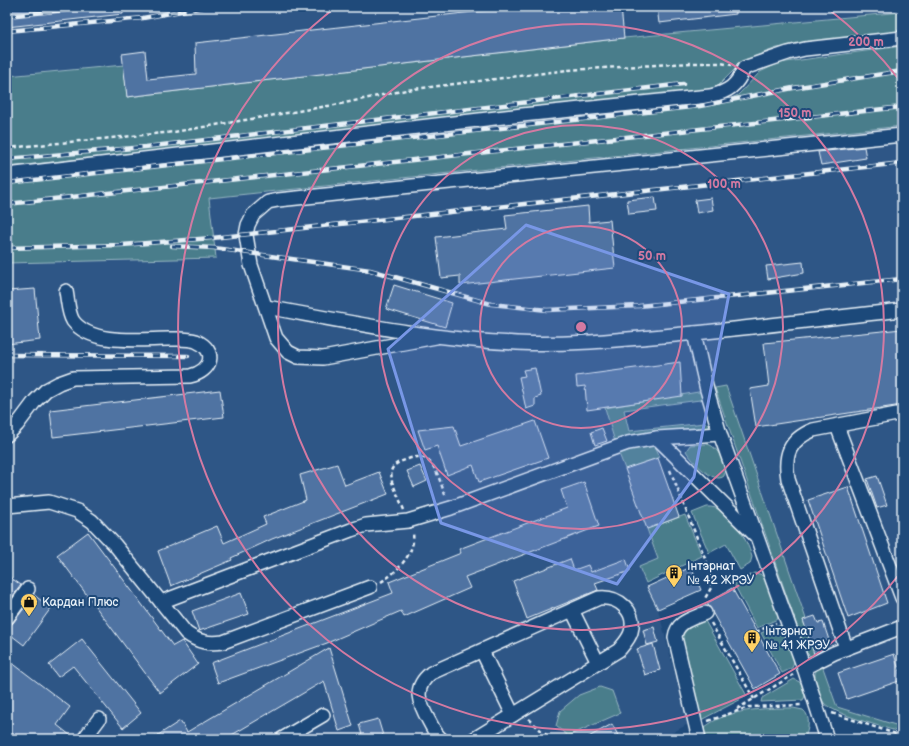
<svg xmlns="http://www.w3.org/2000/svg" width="909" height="746" viewBox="0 0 909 746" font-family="'Balsamiq Sans',sans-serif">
<rect width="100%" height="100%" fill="#1f4a7a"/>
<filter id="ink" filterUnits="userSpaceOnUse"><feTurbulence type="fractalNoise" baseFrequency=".025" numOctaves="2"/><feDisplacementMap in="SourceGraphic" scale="8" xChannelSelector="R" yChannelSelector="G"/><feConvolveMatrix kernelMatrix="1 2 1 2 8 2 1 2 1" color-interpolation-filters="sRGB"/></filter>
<g filter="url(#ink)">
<!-- built -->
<g fill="#2e5686">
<polygon points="7,7 902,7 902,12 624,38 127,97 123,65 7,76"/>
<polygon points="902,125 902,727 837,707 819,655 815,656 803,620 806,619 725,386 682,396 605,408 625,469 658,458 679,517 647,529 659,559 639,567 658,609 688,724 661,739 7,739 7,258 215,258 208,198 452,175"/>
</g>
<!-- green -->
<g fill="#487d8b" stroke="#98b7c2">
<polygon points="902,12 902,32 777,48 744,60 718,86 706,91 7,167 7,76 124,65 127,97 624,38"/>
<polygon points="902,46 902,126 209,198 216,258 7,263 7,183 700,106 725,101 738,95 760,72 779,63"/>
<polygon points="726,386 806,619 803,620 815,656 810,656 806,652 715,388"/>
<polygon points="704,391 703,399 700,400 624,410 629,431 705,423 709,424 709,428 615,442 605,408"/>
<path d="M707 444C718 446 727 465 724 476 714 485 692 461 686 451L690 445Z"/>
<polygon points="651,445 656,448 660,457 625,469 618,451"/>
<path d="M707 507C729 505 747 539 752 557L750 564 740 570 726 544 709 553 692 513Z"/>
<polygon points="685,515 702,556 646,583 639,567 658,559 647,529"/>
<polygon points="754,573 760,574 766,579 780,618 757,628 734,584"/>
<path d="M704 619 747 696 701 720 680 643C682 626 690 626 704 619Z"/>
<polygon points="783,624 795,660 792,668 782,673 761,633"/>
<path d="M822 665 837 707 902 727V733C885 727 835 715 824 703 820 698 819 689 816 683 814 674 814 670 822 665Z"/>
<polygon points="794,679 801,683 805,696 803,700 761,702 762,698"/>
<polygon points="600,687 612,691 620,713 568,736 556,726 560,711 579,695"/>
<path d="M793 708 803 710C811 716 809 730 804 739H705L704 728C725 709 766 708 793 708Z"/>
</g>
<!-- building -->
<g fill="#5073a2" stroke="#e8f1f8">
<polygon points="7,7 123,7 123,14 7,27"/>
<polygon points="518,7 621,7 624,38 127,97 122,54 145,51 148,79 196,74 195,43"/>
<polygon points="657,7 736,7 736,14 659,23"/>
<polygon points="864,147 866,158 821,165 818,152"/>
<polygon points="655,197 657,211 629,214 627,200"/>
<polygon points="711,198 713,210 697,213 695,200"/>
<polygon points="588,206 589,222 610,220 615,268 460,285 460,276 441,278 436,237 507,229 505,215"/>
<polygon points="803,262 804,273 768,279 766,266"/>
<polygon points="394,285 452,303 445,327 386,309"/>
<polygon points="35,289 40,340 7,344 7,291"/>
<polygon points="902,329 902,405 756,427 750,389 769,386 764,343"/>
<polygon points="680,362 682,396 587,410 585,386 577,387 576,376"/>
<polygon points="535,368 541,396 535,398 535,406 526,409 519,377 525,376 523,370"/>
<polygon points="220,390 224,417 53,437 50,410"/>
<polygon points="535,421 548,458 479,482 473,465 447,475 437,446 425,450 418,430 454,426 461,446"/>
<polygon points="602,428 607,441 595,445 591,432"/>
<polygon points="658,458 679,517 647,529 625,469"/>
<polygon points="337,464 345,485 379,472 388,494 272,539 231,558 232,560 171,586 158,551 217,526 224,543 266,524 263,517 306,500 300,475"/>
<polygon points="420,466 427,481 414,487 407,471"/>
<polygon points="877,476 887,505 877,508 867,479"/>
<polygon points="584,482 599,526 465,577 470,588 404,617 401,611 327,643 218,683 211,663 393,593 389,582 461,553 459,549 567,508 561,490"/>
<polygon points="848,487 887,603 848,618 808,500"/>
<polygon points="88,532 173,646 182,641 198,664 160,693 57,555"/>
<polygon points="570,559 574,570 588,565 591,572 626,559 630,571 595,583 598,590 527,619 513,581"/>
<polygon points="691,567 701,590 658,609 647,587"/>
<polygon points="7,575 21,585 7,604"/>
<polygon points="732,588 780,674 755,689 707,603"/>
<polygon points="241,593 249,614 199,631 192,611"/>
<polygon points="34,595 51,608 24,645 7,632 7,626 13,623"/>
<polygon points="815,616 818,623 823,622 829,640 825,642 827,648 814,654 803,620"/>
<polygon points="654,627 658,642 647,645 643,630"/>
<polygon points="82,639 141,713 123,728 73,666 58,677 49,665"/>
<polygon points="653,644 660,670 645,675 637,649"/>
<polygon points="329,648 353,726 339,731 324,681 225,739 152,739 180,721 187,732"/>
<polygon points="894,654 902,680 847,699 838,673"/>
<polygon points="7,659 70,707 57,725 75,739 7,739"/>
<polygon points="378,719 384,739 363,739 359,724"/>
<polygon points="612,724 620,739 585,739"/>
</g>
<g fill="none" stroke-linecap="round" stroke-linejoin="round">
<defs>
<g id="minor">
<path d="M7 175 522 115 710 96C728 92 737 86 744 68L788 53 805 49 902 38"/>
<path d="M266 307C349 322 433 340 517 343 562 345 607 341 652 337 736 330 819 319 902 310"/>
<polyline points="694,333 707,390 720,434 804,668 827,739"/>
<polyline points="436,337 323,358 298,357 288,352 276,338 251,265 246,235 248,225 253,215 268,202 278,200 902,135"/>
<polyline points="837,426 902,598"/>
<path d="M7 435 17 425 35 401 46 390 59 383 73 378 190 376C212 371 218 351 196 341 188 338 178 339 169 339 141 339 92 346 73 321 68 313 68 301 66 291"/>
<polyline points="657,438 755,535"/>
<path d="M7 506 49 502 77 511 92 521 115 545 186 633C198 642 208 644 223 642L370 587"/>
<polyline points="161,602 351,530 366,525 408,521 451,508 628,443 657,438 720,434"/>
<polyline points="572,610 598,663"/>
<polyline points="7,618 28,589"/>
<path d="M846 648 788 479C784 455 789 440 813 430L902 413"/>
<polyline points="482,651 513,715"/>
<polyline points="804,668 834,653 902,627"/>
<polyline points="84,739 99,719"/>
<polyline points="282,739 323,715"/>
<path d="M441 739C435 734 433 728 429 721 419 703 412 688 431 673L599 598C618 596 637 611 631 632 629 639 623 645 619 650L474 739"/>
<path d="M699 739 675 637C677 621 692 619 705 613"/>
</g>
</defs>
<!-- minor casing -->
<use href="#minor" stroke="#e8f1f8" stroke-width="16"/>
<!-- path -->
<g stroke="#e8f1f8" stroke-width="2.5" stroke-dasharray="4 3" stroke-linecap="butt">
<polyline points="7,148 174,132 340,104 406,90 568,70 691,63 720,63 732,65"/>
<polyline points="670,470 711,573 711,588 704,600"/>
<path d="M404 510 392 482 391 471C394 463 400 462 408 459 434 449 438 478 446 497"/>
<path d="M381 582C397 572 416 553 413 533"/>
<polyline points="711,623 754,699"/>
<polyline points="756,632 776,623"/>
<polyline points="737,709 793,675"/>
<polyline points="832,713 902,736"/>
<polyline points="529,719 550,739"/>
<polyline points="708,721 749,707 803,705"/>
</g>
<!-- minor -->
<use href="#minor" stroke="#1f4a7a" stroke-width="13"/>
<defs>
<g id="rail">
<polyline points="7,16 93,7"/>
<polyline points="7,31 143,18 203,7"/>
<polyline points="7,159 145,147 683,84"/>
<polyline points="7,183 700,106 793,88 902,71"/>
<polyline points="7,204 902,107"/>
<polyline points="172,246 214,248 370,270 491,304 547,310 639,306 902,279"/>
<polyline points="7,248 122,245 212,238 902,163"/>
<polyline points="7,355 188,356"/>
</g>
</defs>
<!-- rail casing -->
<use href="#rail" stroke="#e8f1f8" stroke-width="4.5"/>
<!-- rail -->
<use href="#rail" stroke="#1f4a7a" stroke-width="3" stroke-dasharray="9" stroke-linecap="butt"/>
</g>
</g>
<!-- marked area -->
<path fill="#7897e6" fill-opacity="0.2" stroke="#7897e6" stroke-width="3" stroke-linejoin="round" d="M526 225 729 294 694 477 617 584 441 523 388 349Z"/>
<!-- distance rings -->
<g fill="none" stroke="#d37aa2" stroke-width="2">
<circle cx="581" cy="327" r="101"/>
<circle cx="581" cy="327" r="202"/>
<circle cx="581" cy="327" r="303"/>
<path d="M901 572A403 403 0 1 1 336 7M826 7A403 403 0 0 1 901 82"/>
</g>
<!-- icons -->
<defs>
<symbol id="building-pin" viewBox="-11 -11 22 30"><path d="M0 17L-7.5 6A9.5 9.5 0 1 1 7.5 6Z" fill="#ffd166" stroke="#1f4a7a"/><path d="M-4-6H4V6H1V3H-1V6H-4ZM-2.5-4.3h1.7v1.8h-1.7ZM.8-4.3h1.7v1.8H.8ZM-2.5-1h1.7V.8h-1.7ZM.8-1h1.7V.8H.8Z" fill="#111"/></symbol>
<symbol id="shop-pin" viewBox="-11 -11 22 30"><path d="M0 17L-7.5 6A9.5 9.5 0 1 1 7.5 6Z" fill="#ffd166" stroke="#1f4a7a"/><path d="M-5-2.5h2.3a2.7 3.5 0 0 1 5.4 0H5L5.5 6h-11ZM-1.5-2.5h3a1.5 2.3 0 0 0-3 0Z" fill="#111"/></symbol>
</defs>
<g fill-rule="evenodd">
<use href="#building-pin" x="664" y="563" width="20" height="27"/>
<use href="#shop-pin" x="19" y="592" width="20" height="27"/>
<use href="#building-pin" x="742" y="628" width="20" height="27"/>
</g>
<g text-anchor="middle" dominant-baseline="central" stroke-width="4" stroke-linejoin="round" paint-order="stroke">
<!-- poi labels -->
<g font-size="12" fill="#e8f1f8" stroke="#1f4a7a" text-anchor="start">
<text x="687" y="566">Інтэрнат<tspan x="687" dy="14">№ 42 ЖРЭУ</tspan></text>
<text x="42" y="602">Кардан Плюс</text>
<text x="765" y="631">Інтэрнат<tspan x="765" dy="14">№ 41 ЖРЭУ</tspan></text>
</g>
</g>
<circle cx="581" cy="327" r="6" fill="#d37aa2" stroke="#1f4a7a" stroke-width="2"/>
<g font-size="12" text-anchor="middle" font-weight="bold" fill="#d37aa2" stroke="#1f4a7a" stroke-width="4" stroke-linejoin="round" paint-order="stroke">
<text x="866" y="46">200 m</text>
<text x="795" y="117">150 m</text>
<text x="724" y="188">100 m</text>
<text x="652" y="260">50 m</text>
</g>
<!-- margin -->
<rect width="909" height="746" fill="none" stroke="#1f4a7a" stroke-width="24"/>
<rect x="12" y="12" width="885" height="722" fill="none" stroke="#e8f1f8" stroke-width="1.5" filter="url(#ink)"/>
</svg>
